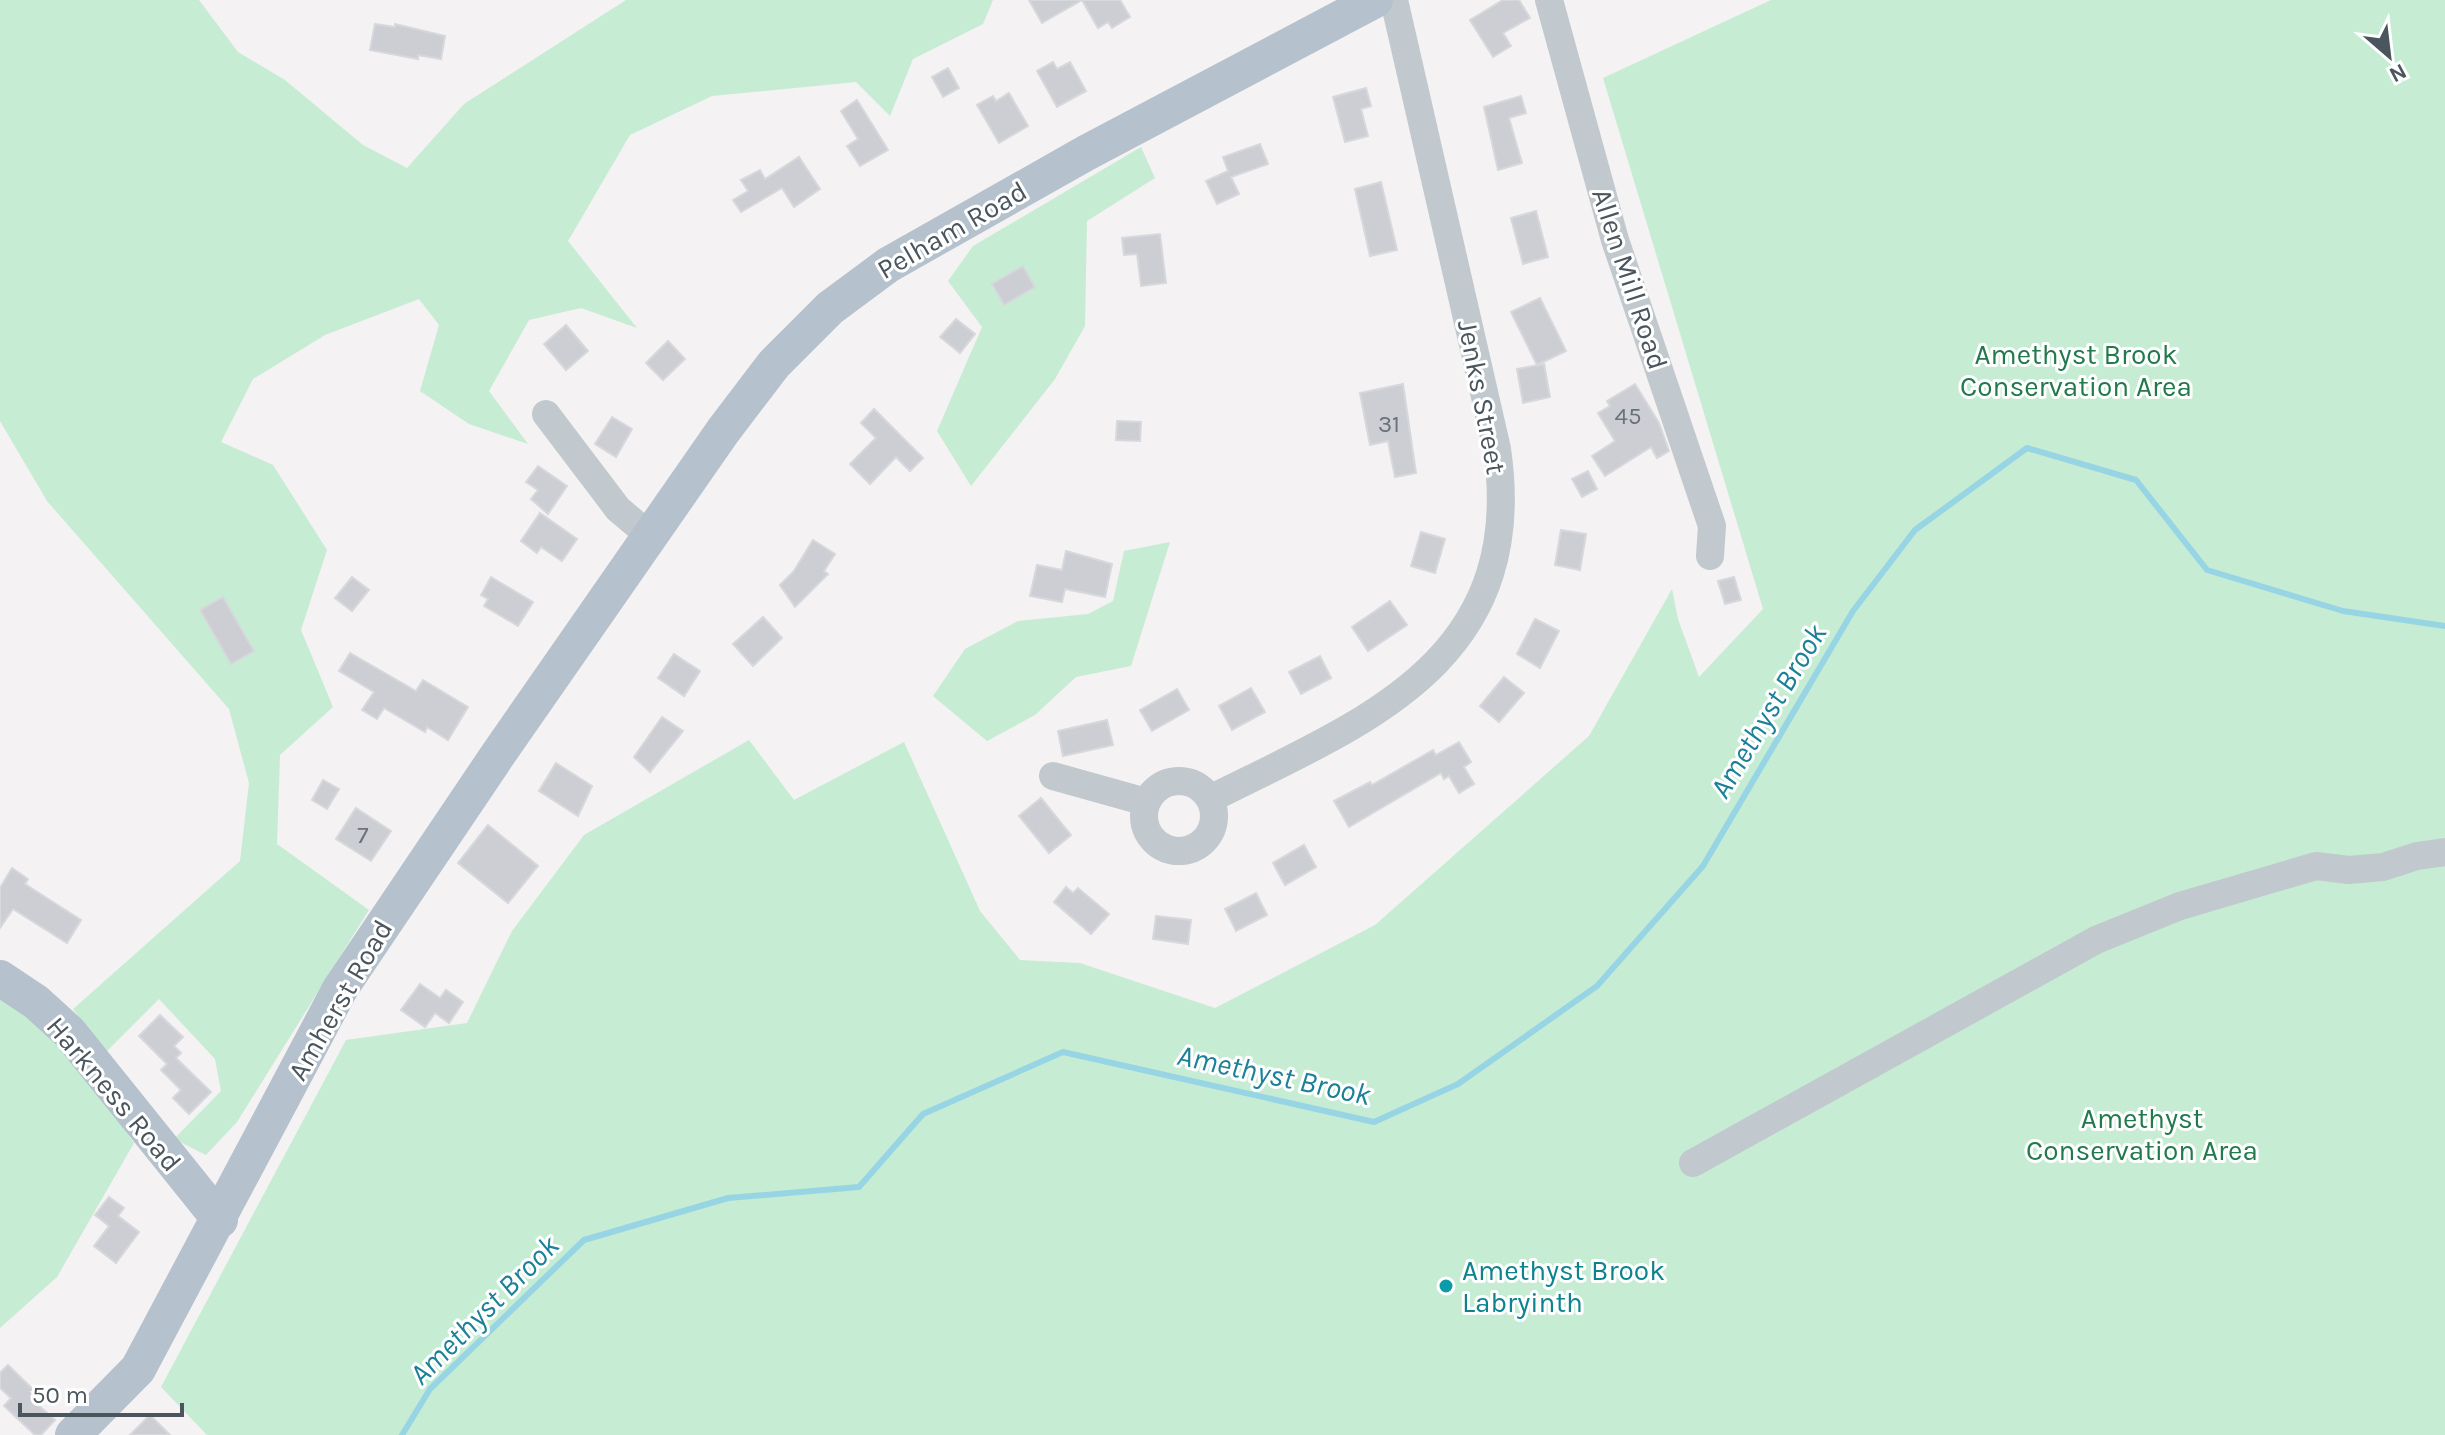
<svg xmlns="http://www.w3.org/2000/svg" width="2445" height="1435" viewBox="0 0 2445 1435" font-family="Karla,sans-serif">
<rect width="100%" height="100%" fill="#f4f2f2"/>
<!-- green -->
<g fill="#c6ecd4">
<polygon points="0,0 199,0 238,52 285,80 363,145 407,168 464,104 626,0 993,0 983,24 913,59 890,116 856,82 712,96 630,135 568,241 637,328 581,308 529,320 489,391 528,444 469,424 420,391 439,325 419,299 325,335 253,379 221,442 273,465 327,550 301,630 333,707 280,755 277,844 369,910 237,1122 206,1155 174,1139 221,1091 215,1059 159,999 106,1052 73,1009 240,861 249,783 229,709 47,501 0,421"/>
<polygon points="1771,0 2445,0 2445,1435 207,1435 161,1387 346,1040 467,1023 512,931 584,835 749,740 794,800 904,742 980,911 1020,960 1080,963 1215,1008 1375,925 1589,736 1672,589 1678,619 1699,677 1763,609 1603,78"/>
<polygon points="1141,147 1155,178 1087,221 1085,326 1055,379 971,486 937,431 982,327 948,281 973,246"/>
<polygon points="1170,542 1131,666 1076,677 1035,715 987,741 933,696 965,649 1018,621 1088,614 1113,601 1124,551"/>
<polygon points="0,998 67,1045 134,1143 57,1277 0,1328"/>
</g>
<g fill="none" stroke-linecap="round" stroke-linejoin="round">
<!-- stream -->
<polyline stroke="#98d5e4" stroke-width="6" points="402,1435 430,1389 584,1240 728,1198 859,1187 923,1114 1063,1052 1374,1122 1458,1084 1597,986 1703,866 1853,611 1915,530 2027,448 2136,480 2207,570 2343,611 2445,626"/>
</g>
<!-- building -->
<g fill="#ccced3" stroke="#d6d8dc" stroke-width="2">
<polygon points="1029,0 1082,0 1042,23"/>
<polygon points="1082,0 1120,0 1130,17 1112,28 1108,22 1098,28"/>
<polygon points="1503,0 1519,0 1530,18 1503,33 1511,46 1493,57 1470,20"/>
<polygon points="375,24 395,27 395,24 445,36 441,59 418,55 418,59 370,50"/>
<polygon points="1053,62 1057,69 1070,62 1086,91 1057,107 1037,71"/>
<polygon points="948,68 959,88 943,97 932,77"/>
<polygon points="1366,88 1371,106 1361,109 1368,136 1345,142 1333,97"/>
<polygon points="1009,93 1028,126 999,143 977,105 993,96 996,101"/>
<polygon points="1521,96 1526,113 1509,118 1522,163 1498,170 1484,107"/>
<polygon points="857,100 888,150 860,166 847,146 858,139 841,111"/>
<polygon points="1260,144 1268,164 1231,177 1239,194 1217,204 1206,181 1228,171 1223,157"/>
<polygon points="799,157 820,189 794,207 782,188 741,212 733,200 748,191 741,180 760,170 765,179"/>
<polygon points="1381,182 1397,250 1370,256 1355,189"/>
<polygon points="1536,211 1548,257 1523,264 1511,218"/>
<polygon points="1160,234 1166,283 1141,286 1137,254 1124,255 1122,238"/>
<polygon points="1023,266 1035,287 1004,305 992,284"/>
<polygon points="1540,298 1566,351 1537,365 1511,312"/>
<polygon points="956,319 975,334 960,353 940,337"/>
<polygon points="566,325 588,351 566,370 544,344"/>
<polygon points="668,341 685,359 663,380 646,363"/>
<polygon points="1544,364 1550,397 1523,403 1517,369"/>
<polygon points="1403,384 1416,473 1395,477 1388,441 1370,445 1360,393"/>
<polygon points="1635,384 1659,423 1669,451 1657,458 1651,447 1605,476 1592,456 1615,441 1598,413 1610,406 1607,401"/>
<polygon points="874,409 923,458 910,471 896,457 870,484 850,464 876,438 861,423"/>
<polygon points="612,417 632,429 616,457 595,444"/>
<polygon points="1117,421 1141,422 1140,441 1116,440"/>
<polygon points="538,466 567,486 548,514 531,499 538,490 526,482"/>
<polygon points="1588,471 1597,489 1582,497 1572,479"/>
<polygon points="540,513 577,539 562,561 541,547 537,553 521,541"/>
<polygon points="1561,530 1586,534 1580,570 1555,565"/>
<polygon points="1421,532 1445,539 1435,573 1411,566"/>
<polygon points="813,540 835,554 824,571 828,574 795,607 780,585 794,571"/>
<polygon points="1066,551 1112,564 1105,597 1065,589 1062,602 1030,596 1037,565 1062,570"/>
<polygon points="352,577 369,590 352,611 335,598"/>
<polygon points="491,577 533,602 518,626 484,606 488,599 481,595"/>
<polygon points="1734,577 1741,600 1725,604 1718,581"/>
<polygon points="223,597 254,651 231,664 200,610"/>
<polygon points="1390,601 1407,625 1368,651 1352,627"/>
<polygon points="763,617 782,638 753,666 733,644"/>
<polygon points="1535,619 1559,631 1540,668 1517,654"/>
<polygon points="350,653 416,691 423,680 468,707 448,740 427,727 425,732 384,708 377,719 362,710 374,692 339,671"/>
<polygon points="674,654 700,671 684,696 658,678"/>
<polygon points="1320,656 1331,678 1301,694 1289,672"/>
<polygon points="1504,677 1524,693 1499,722 1480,706"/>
<polygon points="1251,688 1265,712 1232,730 1219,706"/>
<polygon points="1177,689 1189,710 1152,731 1140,710"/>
<polygon points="662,717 683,731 650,772 634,757"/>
<polygon points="1107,720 1113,745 1063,756 1058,731"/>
<polygon points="1459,742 1471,762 1464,767 1474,784 1459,793 1449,776 1444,779 1441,773 1349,827 1334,801 1370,782 1372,785 1433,750 1436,755"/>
<polygon points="556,763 592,786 578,816 539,791"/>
<polygon points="323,780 339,789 327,809 312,800"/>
<polygon points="1041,798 1071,835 1049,853 1019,816"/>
<polygon points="356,808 391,831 371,861 336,839"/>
<polygon points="488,825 538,866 508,903 458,863"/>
<polygon points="1304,845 1316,867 1285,885 1273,863"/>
<polygon points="12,868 28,879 25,884 81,920 67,943 13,909 0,928 0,888"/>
<polygon points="1066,887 1073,893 1078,888 1109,914 1091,934 1054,902"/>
<polygon points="1256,893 1267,915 1236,931 1225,909"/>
<polygon points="1156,916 1191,920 1188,944 1153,939"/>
<polygon points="420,984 440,998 446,990 463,1002 449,1023 435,1013 425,1027 401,1010"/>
<polygon points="160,1015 183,1037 174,1046 181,1053 176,1058 211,1092 189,1114 173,1098 181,1090 161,1070 167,1064 139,1036"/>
<polygon points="109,1197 124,1208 118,1216 139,1232 116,1263 94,1246 109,1226 95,1215"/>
<polygon points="8,1365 42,1398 37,1404 55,1420 41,1435 35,1435 4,1406 11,1398 0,1388 0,1373"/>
<polygon points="150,1415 170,1435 130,1435"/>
</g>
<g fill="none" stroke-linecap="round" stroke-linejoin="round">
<!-- minor -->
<g stroke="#c1c9ce" stroke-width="28">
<polyline points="1549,0 1615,240 1712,526 1710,556"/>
<polyline points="546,414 618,509 650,536"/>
<polyline points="1053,776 1146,802"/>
<circle cx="1179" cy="816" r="35"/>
<path d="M1210 799C1366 721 1528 661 1497 449L1394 0"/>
<polyline points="1693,1163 2096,940 2180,906 2316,866 2349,870 2383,867 2417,856 2445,852"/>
</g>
<!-- major -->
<g stroke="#b5c1cd" stroke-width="36">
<polyline points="0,978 36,1002 69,1032 220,1220"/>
<polyline points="73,1435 138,1369 340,989 499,753 723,431 774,364 830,308 888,265 1086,153 1375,0"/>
</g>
</g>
<!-- markers -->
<circle fill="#0f9aa8" stroke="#fff" stroke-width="3" cx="1446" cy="1286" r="8"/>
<g text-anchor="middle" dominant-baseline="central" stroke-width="6" stroke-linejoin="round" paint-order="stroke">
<!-- number labels -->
<g font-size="24" fill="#6b737a">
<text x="1628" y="416">45</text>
<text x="1389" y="424">31</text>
<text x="363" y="835">7</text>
</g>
<!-- street labels -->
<g font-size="28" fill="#4b555d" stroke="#fff">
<text transform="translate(952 230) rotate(-30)">Pelham Road</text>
<text transform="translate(1630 279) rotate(72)">Allen Mill Road</text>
<text transform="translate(1482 397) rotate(79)">Jenks Street</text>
<text transform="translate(340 1000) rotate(-60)">Amherst Road</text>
<text transform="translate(114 1094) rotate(50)">Harkness Road</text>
</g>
<!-- park labels -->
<g font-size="28" fill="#22794c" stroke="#fff">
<text x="2076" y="354">Amethyst Brook<tspan x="2076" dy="32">Conservation Area</tspan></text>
<text x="2142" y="1118">Amethyst<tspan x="2142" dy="32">Conservation Area</tspan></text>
</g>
<!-- culture labels -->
<g font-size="28" fill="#0d838f" stroke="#fff" text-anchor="start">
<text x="1462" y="1270">Amethyst Brook<tspan x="1462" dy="32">Labryinth</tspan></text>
</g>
<!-- water labels -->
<g font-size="30" font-style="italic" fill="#1b8098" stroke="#fff">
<text transform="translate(1768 711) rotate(-59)">Amethyst Brook</text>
<text transform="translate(1274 1075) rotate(12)">Amethyst Brook</text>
<text transform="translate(484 1310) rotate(-45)">Amethyst Brook</text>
</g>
</g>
<!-- north arrow -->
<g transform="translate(2389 56) rotate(152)" stroke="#ffffff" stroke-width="6" paint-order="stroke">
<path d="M0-6L14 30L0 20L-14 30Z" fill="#4b555d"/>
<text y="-12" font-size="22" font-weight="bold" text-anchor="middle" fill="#4b555d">N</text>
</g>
<!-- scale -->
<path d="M20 1403v12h162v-12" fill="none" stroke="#4b555d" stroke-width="4"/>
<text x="32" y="1403" font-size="24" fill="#4b555d" stroke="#ffffff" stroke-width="6" paint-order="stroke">50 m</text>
</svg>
